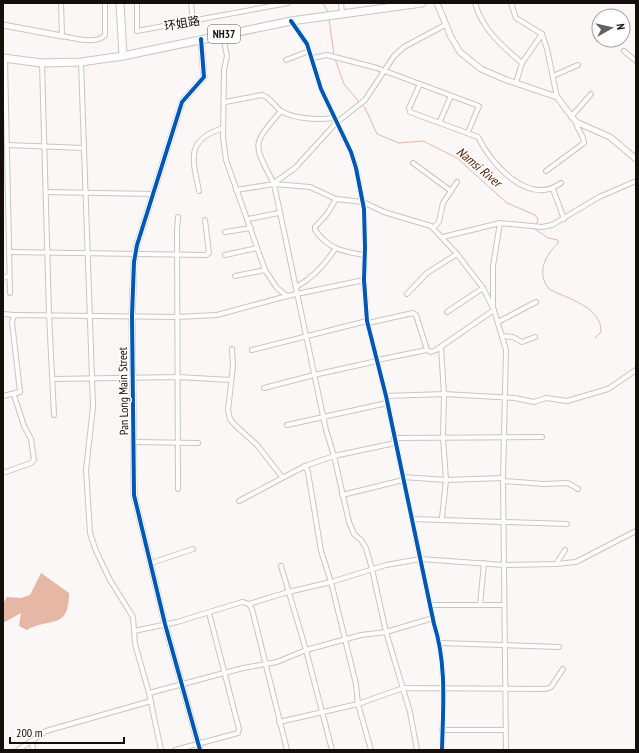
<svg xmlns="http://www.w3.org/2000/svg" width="639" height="753" viewBox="0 0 639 753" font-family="'PT Sans Narrow','Noto Sans SC',sans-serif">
<rect width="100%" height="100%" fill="#fbf7f6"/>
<!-- water -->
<path fill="#e6b7a5" d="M41 573 69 593C69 631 49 617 27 630L19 626 21 613 3 623V604L7 597 21 598 30 595Z"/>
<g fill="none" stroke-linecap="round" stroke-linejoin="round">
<!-- stream -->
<g stroke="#e6b7a5" stroke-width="1">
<polyline points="323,3 328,12"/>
<polyline points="329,19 334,55"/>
<polyline points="335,59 344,84 359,102"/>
<polyline points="361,104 365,108 377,134 399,143 423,141 457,158 507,203 535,215 538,219 536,226"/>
<path d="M535 229 548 238 558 240V243C545 256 536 273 549 289 568 299 602 307 601 332L595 338"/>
</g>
<defs>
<g id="minor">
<path d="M61 3 62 36C74 38 96 45 105 35V3"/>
<polyline points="137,3 137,31 288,3"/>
<polyline points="191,3 193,21"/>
<polyline points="341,3 342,13"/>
<path d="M475 3C482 29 502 46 522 63"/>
<polyline points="511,3 516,18 542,34 547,49 557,97"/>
<path d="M291 21 307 44 321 89 351 152 356 168 364 209 365 247 364 280 367 321 386 396 434 624C447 664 443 708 442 750"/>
<polyline points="223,35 227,56 224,70 223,137 226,160 265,270 277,288 287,296"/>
<polyline points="624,51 636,61"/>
<polyline points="312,58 327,55 377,68 479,106 468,132"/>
<polyline points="5,59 10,293"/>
<polyline points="286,60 309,51"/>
<polyline points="81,62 93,407 86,470 90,533 96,551 110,580 133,617 135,644 149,693 161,750"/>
<polyline points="42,63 49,314 54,415"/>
<polyline points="553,76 578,65"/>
<polyline points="516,83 522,63 542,34"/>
<path d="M420 84 409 108 410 112 478 137C491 164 529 207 561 183"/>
<path d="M225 102 262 95C270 97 274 106 281 111 294 119 318 120 333 118"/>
<path d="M281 111C251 146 253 143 274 184L326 430 334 456 349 522 354 534 361 540 366 548 372 569 386 632 410 712 417 750"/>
<polyline points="571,117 591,94"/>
<polyline points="440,121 451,96"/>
<polyline points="7,145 84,148"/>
<polyline points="413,163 451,191"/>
<path d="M546 171 584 143C584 135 577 130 576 122"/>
<polyline points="274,183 295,168 336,123 365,100 394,56 404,47 445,25"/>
<polyline points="553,189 564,219"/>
<polyline points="236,190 274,184 310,187 336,199 363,202 384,212 431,226 457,254 483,288 492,306"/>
<path d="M199 191C192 157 186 140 223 128"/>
<polyline points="46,192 153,194"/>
<path d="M336 199 327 214 315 227V230C328 249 344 252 365 255"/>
<polyline points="178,217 177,230 178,489"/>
<polyline points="248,219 279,213"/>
<polyline points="500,223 493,266 493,307 506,350 503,478 506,750"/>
<polyline points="433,228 439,222 443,203 457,182"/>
<polyline points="225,232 251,228"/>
<polyline points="443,237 500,223 542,227 552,225 599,197 636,181"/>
<polyline points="9,252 206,255 209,253 205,220"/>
<polyline points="225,255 257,248"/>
<polyline points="235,276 265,270"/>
<polyline points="3,278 9,276"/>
<path d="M296 287C313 278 324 266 335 249"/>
<polyline points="407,294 427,273 457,254"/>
<polyline points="447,312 483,288"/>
<polyline points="3,314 14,315"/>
<polyline points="498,322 536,302"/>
<polyline points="368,323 413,313 416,315 427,350"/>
<polyline points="502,336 513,337 522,342 535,337"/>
<polyline points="441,347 444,394 443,437 446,480 442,518"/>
<polyline points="232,349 233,366 228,410 230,419 236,426 257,445 282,477"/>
<polyline points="252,350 367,321"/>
<polyline points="377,360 427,350 431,352 436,350 494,310"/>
<polyline points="53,379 178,377 231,380"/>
<polyline points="264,388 314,375 377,361"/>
<polyline points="3,396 20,392 12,322 14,315 177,317 217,315 287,296 364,280"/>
<polyline points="386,396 444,394 515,398 534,402 546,398 567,401 608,389 636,370"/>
<polyline points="287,425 387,403"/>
<polyline points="394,438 542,437"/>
<polyline points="134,442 198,443"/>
<polyline points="305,466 308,472 321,551 331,582 356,684 358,704 371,750"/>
<polyline points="3,473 31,463 34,460 31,439 24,426 14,395"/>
<polyline points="403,477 446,480 503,478"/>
<polyline points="503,481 544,484 568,483 578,489"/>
<polyline points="342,495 403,480"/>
<polyline points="239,501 305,466 334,456 395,443"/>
<polyline points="412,519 567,524"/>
<polyline points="151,563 193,549"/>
<polyline points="556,564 576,562 636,531"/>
<polyline points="281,566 306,650 332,750"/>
<polyline points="249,604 288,592 331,582 386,565 420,559 504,565 556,564 565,550"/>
<polyline points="431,605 504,605"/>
<polyline points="480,605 484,563"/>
<polyline points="134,631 177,622 242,602 249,604 252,609 287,750"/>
<polyline points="440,643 559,647"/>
<polyline points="149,693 243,668 277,662 306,650 361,635 386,632 433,618"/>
<polyline points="279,722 358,704 403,688 546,689 551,687 563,669"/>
<polyline points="442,730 505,730"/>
<polyline points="32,741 33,750"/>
<polyline points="18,750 46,731 151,701"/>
<polyline points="175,750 238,733 239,729 209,613"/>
</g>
<g id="tertiary">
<polyline points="437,3 451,37 460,52 481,69 504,79 557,97 576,122 610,137 636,159"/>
<polyline points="3,25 62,36"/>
<polyline points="200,750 165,624 134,495 132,316 134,262 137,245 182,102 204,77 201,39"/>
</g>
<g id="trunk">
<polyline points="120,3 123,56"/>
<polyline points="3,58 42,63 81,62 123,56 291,21 422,3"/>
</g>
</defs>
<!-- minor casing -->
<use href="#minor" stroke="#cac4c3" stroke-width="6"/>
<!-- tertiary casing -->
<use href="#tertiary" stroke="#cac4c3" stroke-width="7"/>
<!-- trunk casing -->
<use href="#trunk" stroke="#cac4c3" stroke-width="9"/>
<!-- minor -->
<use href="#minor" stroke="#fefefe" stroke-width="4"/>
<!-- tertiary -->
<use href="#tertiary" stroke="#fefefe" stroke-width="5"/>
<!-- trunk -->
<use href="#trunk" stroke="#fefefe" stroke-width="7"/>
<defs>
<g id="cycleway">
<path d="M291 21 307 44 321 89 351 152 356 168 364 209 365 247 364 280 367 321 386 396 434 624C447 664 443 708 442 750"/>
<polyline points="200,750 165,624 134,495 132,316 134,262 137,245 182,102 204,77 201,39"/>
</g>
</defs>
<!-- cycleway casing -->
<use href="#cycleway" stroke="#fff" stroke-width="6"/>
<!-- cycleway -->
<use href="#cycleway" stroke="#0057b8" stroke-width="4"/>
</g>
<g text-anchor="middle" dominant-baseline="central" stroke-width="3.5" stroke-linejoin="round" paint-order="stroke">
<!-- shield labels -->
<rect fill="#fff" stroke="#5b5755" stroke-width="1" x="208" y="25" width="32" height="18" rx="3"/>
<g font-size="11" font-weight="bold" fill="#150f0c">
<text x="224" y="34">NH37</text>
</g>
<!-- street labels -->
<g font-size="12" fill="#150f0c" stroke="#fff">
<text transform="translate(182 23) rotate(-10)">环姐路</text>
<text transform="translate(123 391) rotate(-91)">Pan Long Main Street</text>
</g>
<!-- water labels -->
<g font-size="13" font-style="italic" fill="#531a00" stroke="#fff">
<text transform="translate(479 167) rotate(40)">Namsi River</text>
</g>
</g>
<!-- border -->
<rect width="639" height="753" fill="none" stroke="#150f0c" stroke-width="8"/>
<!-- north arrow -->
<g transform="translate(611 28) rotate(82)"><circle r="19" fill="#ffffff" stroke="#a19f9e"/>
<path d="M0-3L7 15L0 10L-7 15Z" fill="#66605e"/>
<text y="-6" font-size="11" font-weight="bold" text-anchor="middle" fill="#150f0c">N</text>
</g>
<!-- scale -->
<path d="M10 737v6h114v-6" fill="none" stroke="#150f0c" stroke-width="2"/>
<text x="16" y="737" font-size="12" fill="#150f0c" stroke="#ffffff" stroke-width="3" paint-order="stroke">200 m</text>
</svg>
